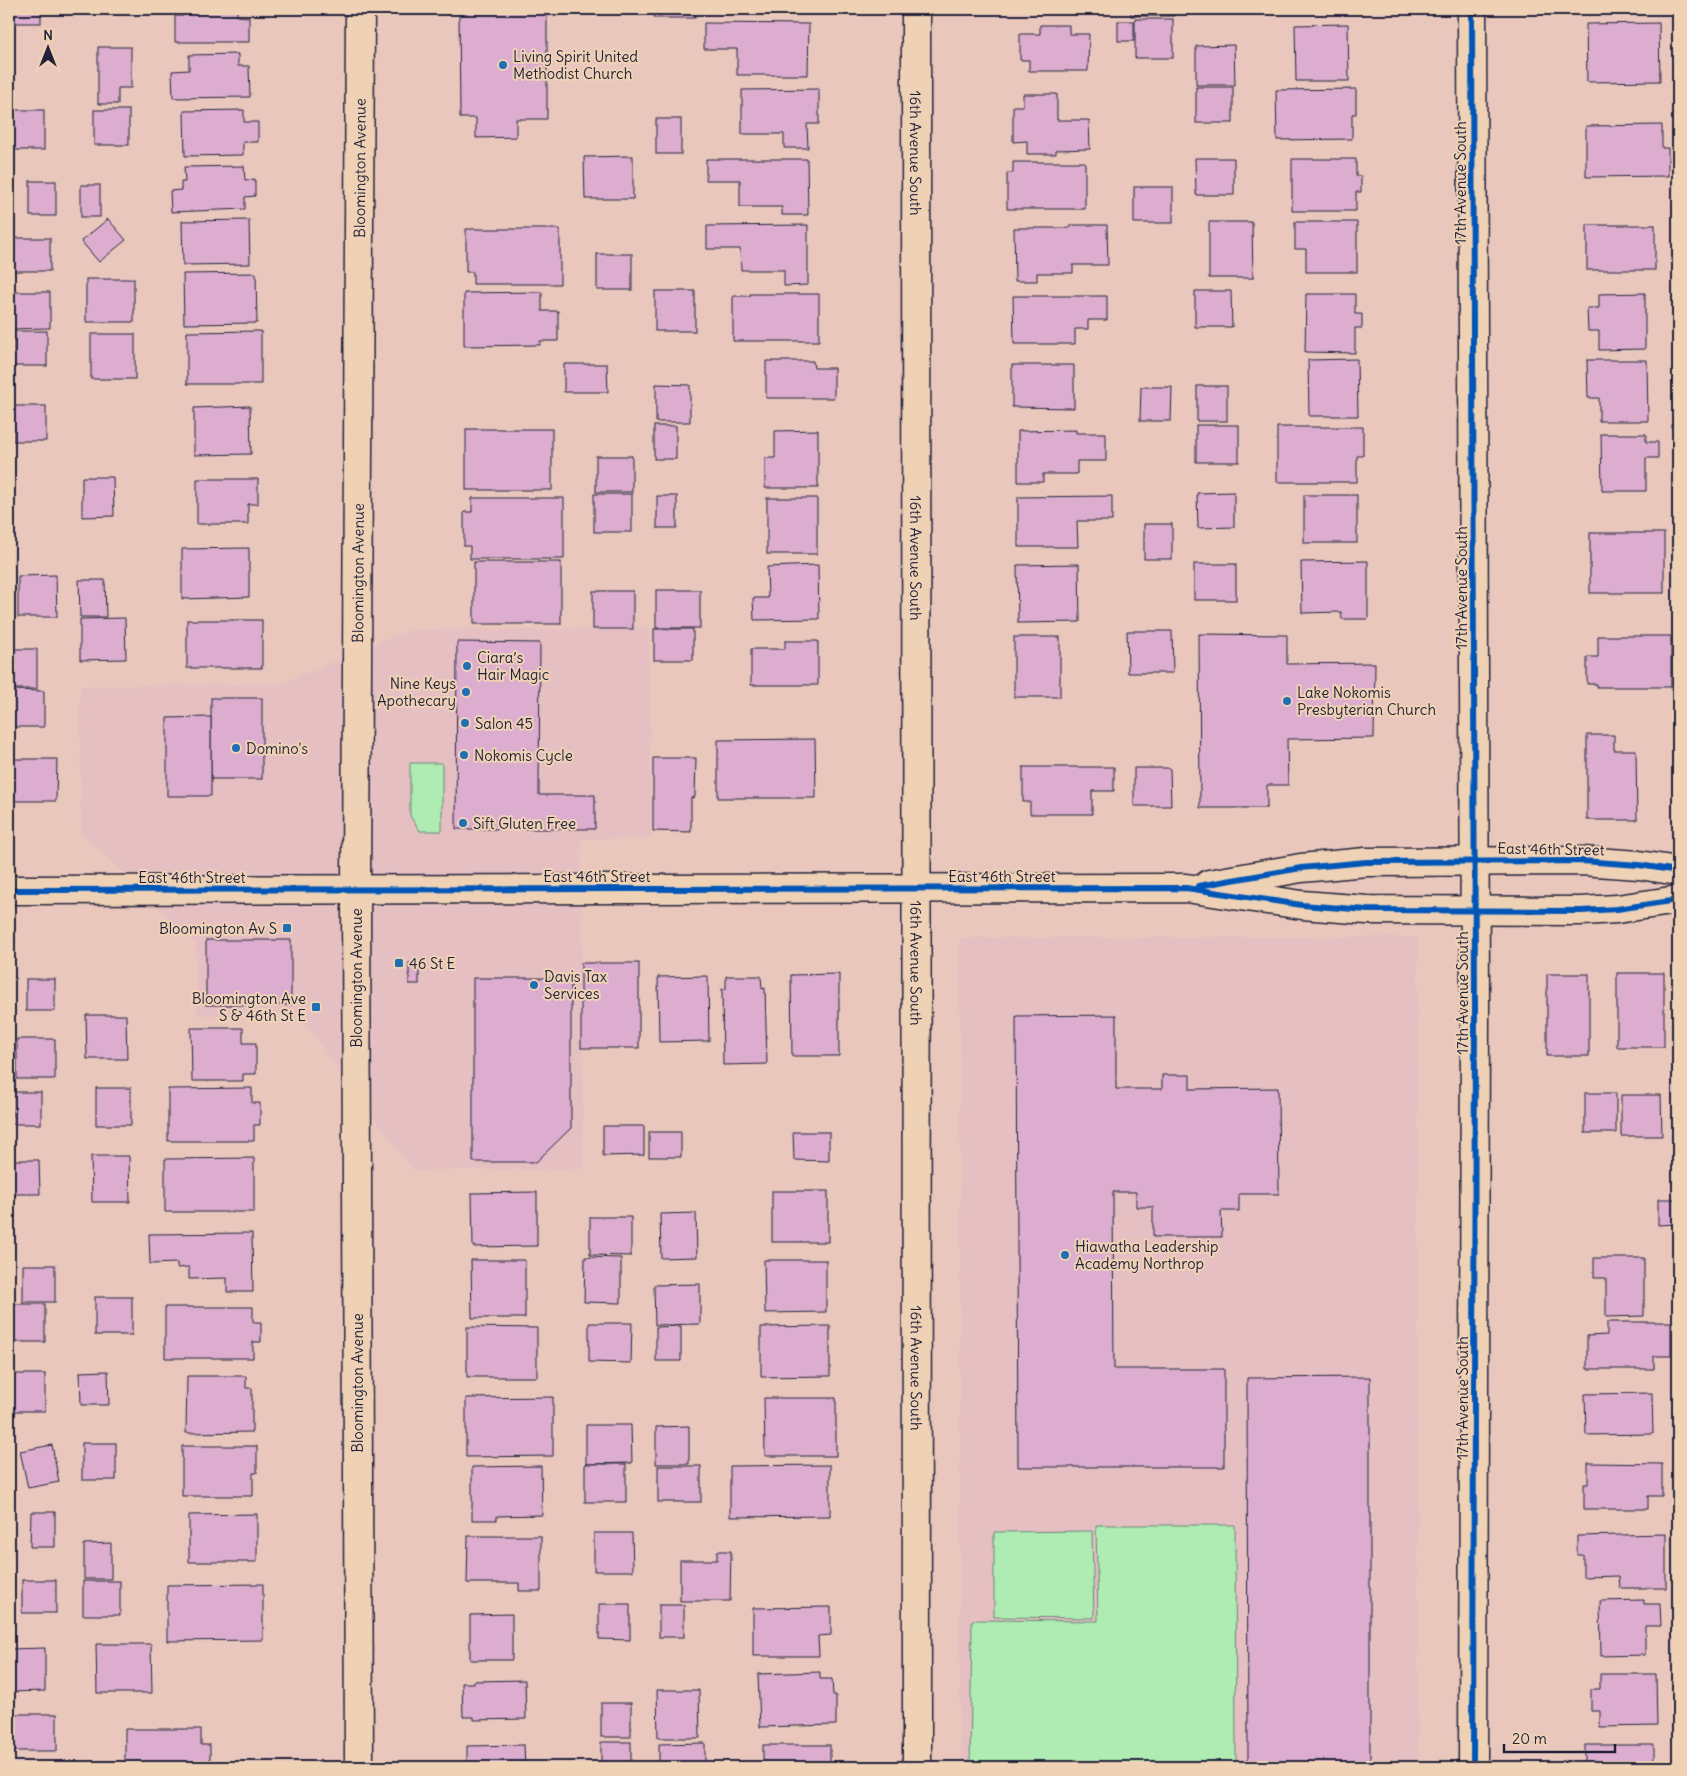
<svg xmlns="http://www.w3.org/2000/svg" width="1687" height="1776" viewBox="0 0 1687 1776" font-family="Delius,sans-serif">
<rect width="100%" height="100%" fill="#e9c7bd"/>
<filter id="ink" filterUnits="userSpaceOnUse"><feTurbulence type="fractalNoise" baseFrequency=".02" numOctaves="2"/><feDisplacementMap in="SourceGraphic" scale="10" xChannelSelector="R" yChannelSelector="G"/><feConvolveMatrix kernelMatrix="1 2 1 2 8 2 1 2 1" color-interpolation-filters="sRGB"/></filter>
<g filter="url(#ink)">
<!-- built -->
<g fill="#e5bfc2">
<polygon points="649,629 651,838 581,839 583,1169 413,1170 298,1014 197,1015 196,944 81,832 80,686 280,684 410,630"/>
<polygon points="1418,937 1418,1767 960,1767 960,938"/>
</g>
<!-- green -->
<g fill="#aeecb3" stroke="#688777">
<polygon points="410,763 442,763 442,831 420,831 410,816"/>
<polygon points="1096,1525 1235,1525 1236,1767 970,1767 972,1620 1098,1621"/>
<polygon points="1092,1531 1094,1618 994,1617 994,1532"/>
</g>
<!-- building -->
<g fill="#dcadcf" stroke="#22223b">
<rect x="9" y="9" width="32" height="14"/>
<polygon points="183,9 237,9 237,16 249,17 249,42 175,42 175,16 183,16"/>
<polygon points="459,9 593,9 593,13 547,13 547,119 516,119 516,137 476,138 476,118 460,118"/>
<rect x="654" y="9" width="41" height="9"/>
<rect x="783" y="9" width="25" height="3"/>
<rect x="1131" y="9" width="43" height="7"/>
<rect x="1135" y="19" width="38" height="39"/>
<rect x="1118" y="21" width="16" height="20"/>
<polygon points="704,23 809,24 808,75 737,75 737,49 704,49"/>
<polygon points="1659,23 1660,81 1587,82 1586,24"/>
<polygon points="1348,24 1349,81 1296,81 1295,25"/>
<polygon points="1040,25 1069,25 1069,34 1089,34 1088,71 1029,71 1029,60 1020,60 1020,34 1040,34"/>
<polygon points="1234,45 1235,85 1196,85 1196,46"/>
<polygon points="98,47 131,47 131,88 118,88 118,104 98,104"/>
<polygon points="238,54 238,66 249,66 250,97 173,98 172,71 189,70 189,55"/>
<rect x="1196" y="87" width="37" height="36"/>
<polygon points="819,89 819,124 807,124 808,148 784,148 784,134 742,134 742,90"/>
<polygon points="1356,89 1356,114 1352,114 1352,139 1277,140 1276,90"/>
<polygon points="1023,94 1057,94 1057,120 1089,120 1090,149 1056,150 1056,154 1027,154 1027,141 1013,142 1013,106 1023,106"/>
<rect x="9" y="110" width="35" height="40"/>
<rect x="94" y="110" width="35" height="35"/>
<polygon points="244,110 244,122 258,122 258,142 243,142 243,155 185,156 184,111"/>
<rect x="656" y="119" width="25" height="35"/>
<polygon points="1662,125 1662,148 1668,148 1668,176 1586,177 1586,126"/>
<polygon points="633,156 633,199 585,199 584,157"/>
<polygon points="1195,158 1234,158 1234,195 1196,195"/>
<polygon points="706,159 807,159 808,215 782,215 782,207 740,207 740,180 706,180"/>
<polygon points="1292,159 1356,159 1356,176 1361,176 1361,192 1356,192 1356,211 1292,211"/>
<polygon points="1013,162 1085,162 1085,209 1007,209 1007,173 1013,173"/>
<polygon points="244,166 245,180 255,179 255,196 245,197 245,209 171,212 170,191 181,190 181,182 185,182 184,167"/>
<rect x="30" y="181" width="26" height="35"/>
<rect x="81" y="185" width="19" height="32"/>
<rect x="1134" y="187" width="39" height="36"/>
<polygon points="108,219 126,240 99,262 81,241"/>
<polygon points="249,220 250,264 183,265 182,221"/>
<polygon points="1209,222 1252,222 1253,278 1209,278"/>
<polygon points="1295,222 1357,222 1357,272 1306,272 1306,249 1295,249"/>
<polygon points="808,225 808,285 784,286 784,270 741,270 740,249 707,249 707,226"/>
<polygon points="1070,225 1107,225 1108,265 1073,265 1073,273 1037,273 1037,281 1015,281 1014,228 1070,228"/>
<rect x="1587" y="225" width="68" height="45"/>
<polygon points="466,229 560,229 560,284 473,284 473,272 466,272"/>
<rect x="12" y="238" width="38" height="33"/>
<rect x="597" y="254" width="35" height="36"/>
<polygon points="256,273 257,323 184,324 183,274"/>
<rect x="86" y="279" width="48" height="43"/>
<rect x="655" y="291" width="40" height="40"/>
<polygon points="1195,291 1231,291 1232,327 1195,327"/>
<polygon points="11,292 50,292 50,328 11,329"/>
<polygon points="542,292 542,311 558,311 558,341 540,341 540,345 464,346 464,293"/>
<polygon points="1645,293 1645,349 1599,350 1599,331 1588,331 1587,308 1599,308 1599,294"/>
<polygon points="750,294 819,294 819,341 733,341 733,296 750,296"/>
<polygon points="1306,294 1355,294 1355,314 1362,314 1362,328 1355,328 1355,353 1305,352"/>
<polygon points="1013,296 1107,296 1107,320 1088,320 1088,329 1075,329 1075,344 1014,344"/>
<rect x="13" y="331" width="34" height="35"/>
<polygon points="261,331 261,384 187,384 187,332"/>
<rect x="91" y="334" width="44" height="45"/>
<polygon points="1357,359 1358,416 1309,416 1308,360"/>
<polygon points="1587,360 1647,360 1648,421 1599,421 1599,398 1588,398"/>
<polygon points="766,361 813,361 814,368 834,368 834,398 766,398"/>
<polygon points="564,364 607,364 608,392 564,392"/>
<polygon points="1012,365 1074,365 1074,408 1012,407"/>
<polygon points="656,384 690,385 690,422 656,422"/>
<rect x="1197" y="386" width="30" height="35"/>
<polygon points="1141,387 1172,387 1171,421 1140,421"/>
<rect x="13" y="406" width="33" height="35"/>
<polygon points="250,406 251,454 194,455 194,408"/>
<rect x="1196" y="425" width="43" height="37"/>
<rect x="654" y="426" width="22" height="33"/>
<polygon points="1277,427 1363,427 1363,456 1357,456 1357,482 1277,482"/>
<rect x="466" y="429" width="86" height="61"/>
<polygon points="818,430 818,488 765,488 765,458 775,458 775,431"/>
<polygon points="1076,430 1076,433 1106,433 1106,461 1077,461 1077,474 1043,474 1043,482 1018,482 1018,431"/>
<polygon points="1601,434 1646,434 1646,442 1658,442 1658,458 1646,458 1646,491 1602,491"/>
<rect x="596" y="456" width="36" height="36"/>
<polygon points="82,477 113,477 114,516 82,517"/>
<polygon points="197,479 258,479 258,504 248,504 248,524 197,524"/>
<polygon points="1234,492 1234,527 1198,528 1197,493"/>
<rect x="594" y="494" width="38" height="38"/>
<rect x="1304" y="495" width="53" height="48"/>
<rect x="657" y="496" width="20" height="32"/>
<polygon points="1112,496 1112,521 1077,521 1078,547 1018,547 1018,497"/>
<polygon points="472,498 564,498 564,559 470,559 470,546 464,546 464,512 472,512"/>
<rect x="767" y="498" width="50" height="56"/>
<rect x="1144" y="524" width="28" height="35"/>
<rect x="1590" y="533" width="74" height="60"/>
<polygon points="249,548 249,597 182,599 182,549"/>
<polygon points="1368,561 1368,619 1342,619 1341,612 1302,613 1301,562"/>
<rect x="474" y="562" width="87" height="62"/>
<polygon points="1079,564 1080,622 1018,623 1017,565"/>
<rect x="1194" y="564" width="42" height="36"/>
<polygon points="818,565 819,619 754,620 753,598 768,598 767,567"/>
<polygon points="56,575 57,617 18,617 18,576"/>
<polygon points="79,580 105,580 106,617 80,617"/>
<rect x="656" y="590" width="44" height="38"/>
<rect x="593" y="591" width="40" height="38"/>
<polygon points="125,618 126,659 80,660 80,619"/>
<rect x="187" y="620" width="75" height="48"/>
<rect x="654" y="629" width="39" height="31"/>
<polygon points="1127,631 1172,631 1173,673 1128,673"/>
<polygon points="1199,634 1287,635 1287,664 1375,663 1374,738 1287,739 1288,785 1267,785 1267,808 1200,808"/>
<polygon points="1598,636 1671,636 1671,687 1597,687 1597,684 1587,684 1587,657 1598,657"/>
<rect x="1014" y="637" width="46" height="60"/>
<polygon points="785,641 818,641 818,685 751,685 751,649 785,649"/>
<polygon points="457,642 540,643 539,795 595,795 595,829 456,829"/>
<rect x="9" y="649" width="28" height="40"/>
<polygon points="10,690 44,691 44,727 9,727"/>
<rect x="211" y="698" width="51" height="81"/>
<polygon points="211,717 211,796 167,796 167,718"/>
<polygon points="1587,735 1614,735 1614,750 1636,750 1637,820 1587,820"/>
<polygon points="815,739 816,798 718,798 718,740"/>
<polygon points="653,758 696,758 695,797 691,798 691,832 653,831"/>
<polygon points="14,759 57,759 56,801 13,801"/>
<polygon points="1023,767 1114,767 1114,791 1092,791 1092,814 1030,814 1030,802 1023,802"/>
<polygon points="1134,768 1170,768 1171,806 1134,806"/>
<rect x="206" y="940" width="85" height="65"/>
<rect x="409" y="963" width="10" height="21"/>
<rect x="581" y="963" width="58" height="85"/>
<rect x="1617" y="973" width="47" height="74"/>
<polygon points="839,974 839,1056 792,1056 791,975"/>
<rect x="1547" y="974" width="42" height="82"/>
<polygon points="708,976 709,1041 659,1042 658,977"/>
<polygon points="726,976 761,976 762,989 765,988 767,1064 723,1065 722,989 726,989"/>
<polygon points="473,978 571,978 571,1128 536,1162 473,1162"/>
<rect x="26" y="979" width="29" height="32"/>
<polygon points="86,1015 126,1015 127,1059 87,1059"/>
<polygon points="1116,1015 1116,1089 1162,1089 1162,1075 1190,1075 1190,1089 1278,1088 1279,1194 1239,1194 1239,1211 1221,1211 1222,1237 1153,1237 1153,1207 1136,1207 1136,1192 1113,1192 1114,1369 1224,1369 1224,1467 1018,1467 1016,1016"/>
<polygon points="191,1028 243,1028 243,1043 256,1043 256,1074 243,1074 243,1081 192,1081"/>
<rect x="17" y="1039" width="38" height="40"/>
<rect x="96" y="1088" width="35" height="37"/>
<polygon points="252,1088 252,1103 260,1103 260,1125 254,1125 254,1141 168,1141 168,1089"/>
<rect x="12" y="1092" width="29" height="32"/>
<rect x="1585" y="1093" width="31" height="40"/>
<polygon points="1621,1095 1661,1095 1662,1136 1621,1136"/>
<polygon points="603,1126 644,1126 644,1155 603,1156"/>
<rect x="649" y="1132" width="32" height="25"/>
<polygon points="793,1132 829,1132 829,1161 794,1160"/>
<polygon points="91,1156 129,1156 130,1202 92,1202"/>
<polygon points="254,1158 254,1212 165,1212 165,1159"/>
<polygon points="9,1160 39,1160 40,1194 9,1194"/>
<rect x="772" y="1191" width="56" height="51"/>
<polygon points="537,1192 537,1246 473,1247 472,1193"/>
<polygon points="1658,1199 1678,1199 1678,1224 1658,1225"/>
<polygon points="696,1213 697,1257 661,1258 660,1214"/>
<polygon points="590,1217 631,1217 631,1256 590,1255"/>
<polygon points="252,1233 253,1292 227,1292 227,1278 189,1279 189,1267 177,1268 177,1263 150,1264 149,1234"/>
<polygon points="585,1257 621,1258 621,1303 584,1302"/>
<polygon points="1594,1258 1644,1258 1644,1316 1606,1317 1606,1278 1594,1278"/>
<polygon points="471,1260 525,1260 525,1318 472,1318"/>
<polygon points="764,1260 826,1260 826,1312 765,1313"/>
<rect x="23" y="1265" width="32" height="37"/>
<polygon points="700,1284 700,1324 655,1325 654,1285"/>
<rect x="95" y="1297" width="37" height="38"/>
<rect x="9" y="1304" width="36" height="38"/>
<polygon points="165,1307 253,1307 253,1322 261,1322 261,1342 253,1342 253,1358 165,1358"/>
<polygon points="1607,1322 1671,1322 1671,1356 1654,1356 1654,1369 1587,1369 1587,1336 1607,1335"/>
<polygon points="589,1323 632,1323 631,1363 589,1362"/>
<polygon points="681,1326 681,1361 656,1361 656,1327"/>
<polygon points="830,1326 830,1376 761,1377 761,1327"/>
<polygon points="467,1327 537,1328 537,1377 467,1377"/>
<polygon points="108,1371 109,1405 81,1405 80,1372"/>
<rect x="11" y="1374" width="34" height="37"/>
<polygon points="187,1376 246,1376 246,1388 252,1388 252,1432 186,1433"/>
<polygon points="1370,1377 1370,1767 1248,1767 1247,1378"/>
<polygon points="1652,1393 1653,1434 1586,1435 1585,1394"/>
<polygon points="553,1397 553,1456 466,1457 466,1398"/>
<polygon points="764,1398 836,1398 836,1456 765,1456"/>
<polygon points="586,1425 631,1425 632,1463 586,1464"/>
<polygon points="689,1426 689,1464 656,1464 656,1427"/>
<rect x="82" y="1443" width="34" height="37"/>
<polygon points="52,1445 59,1482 28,1488 20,1451"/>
<polygon points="182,1446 257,1446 257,1473 253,1473 253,1496 182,1496"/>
<polygon points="1588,1463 1662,1464 1662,1496 1648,1496 1648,1509 1584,1509 1584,1484 1588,1484"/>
<rect x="585" y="1464" width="41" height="38"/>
<polygon points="830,1465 830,1516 730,1517 730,1466"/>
<polygon points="541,1466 542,1515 497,1516 497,1520 472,1520 472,1467"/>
<rect x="658" y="1466" width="43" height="36"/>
<polygon points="31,1512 55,1512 55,1547 30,1547"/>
<polygon points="257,1514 257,1562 189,1562 189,1515"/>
<polygon points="594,1533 632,1533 633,1571 594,1571"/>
<polygon points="1666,1534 1666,1588 1620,1588 1619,1576 1583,1577 1583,1555 1577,1555 1577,1536"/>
<polygon points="468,1536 541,1536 541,1591 519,1591 519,1583 467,1583"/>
<polygon points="111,1543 111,1579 84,1579 84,1544"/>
<polygon points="717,1551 731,1551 730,1601 680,1601 680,1560 717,1560"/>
<rect x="22" y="1580" width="34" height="33"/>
<rect x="83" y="1581" width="37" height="34"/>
<polygon points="263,1584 263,1640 167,1641 167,1585"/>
<polygon points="1644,1600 1644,1604 1660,1604 1661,1626 1645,1626 1645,1655 1601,1656 1600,1601"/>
<polygon points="599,1604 630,1604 630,1640 599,1639"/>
<rect x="659" y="1605" width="25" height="32"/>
<polygon points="831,1607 831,1635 818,1636 819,1656 753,1656 753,1608"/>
<polygon points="512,1614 512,1660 470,1660 470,1615"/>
<polygon points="96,1644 151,1644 152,1693 97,1693"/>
<polygon points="45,1648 45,1691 9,1692 9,1649"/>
<polygon points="820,1672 820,1679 832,1679 833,1695 836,1695 836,1725 760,1727 758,1674"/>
<polygon points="1600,1674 1656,1674 1657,1726 1600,1727 1600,1711 1591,1711 1591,1689 1600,1689"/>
<polygon points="525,1680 526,1719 474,1720 474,1717 463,1717 462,1683 474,1683 474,1681"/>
<polygon points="657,1690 699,1690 700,1738 658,1738"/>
<rect x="601" y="1703" width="30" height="34"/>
<rect x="10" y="1714" width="47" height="37"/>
<polygon points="125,1729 201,1729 201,1745 210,1745 210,1767 125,1767"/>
<rect x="601" y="1742" width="30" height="25"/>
<polygon points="705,1743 705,1767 659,1767 659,1744"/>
<polygon points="524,1745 525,1767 460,1767 460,1765 467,1765 467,1746"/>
<rect x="763" y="1745" width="67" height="22"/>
<rect x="1585" y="1745" width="69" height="22"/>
</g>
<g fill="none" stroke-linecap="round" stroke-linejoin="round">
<defs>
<g id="street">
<path id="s1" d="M916 9 917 1767"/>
<polyline points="1472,9 1475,1007 1473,1767"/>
</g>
<g id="secondary">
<polyline points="1209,884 1301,868 1366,862 1582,861 1639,865 1678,871"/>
<polyline points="9,890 1186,888 1302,905 1367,910 1581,911 1617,909 1678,900"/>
<path id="s2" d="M359 1767 356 889 360 9"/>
</g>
</defs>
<!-- street casing -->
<use href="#street" stroke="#22223b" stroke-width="31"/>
<!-- secondary casing -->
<use href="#secondary" stroke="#22223b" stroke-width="31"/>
<!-- street -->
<use href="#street" stroke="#efd2b5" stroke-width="28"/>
<!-- secondary -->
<use href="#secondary" stroke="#efd2b5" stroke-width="28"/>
<defs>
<g id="cycleway">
<polyline points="1472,9 1475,1007 1473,1767"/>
<polyline points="1198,886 1301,868 1366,862 1582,861 1639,865 1678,871"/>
<polyline points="9,890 1186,888 1302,905 1367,910 1581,911 1617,909 1678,900"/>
</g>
</defs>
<!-- cycleway casing -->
<use href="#cycleway" stroke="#efd2b5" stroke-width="9"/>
<!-- cycleway -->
<use href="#cycleway" stroke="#0057b8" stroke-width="6"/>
</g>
</g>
<!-- markers -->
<g fill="#1f6fb2" stroke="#efd2b5" stroke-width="2">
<circle cx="503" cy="65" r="5"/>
<circle cx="467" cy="666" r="5"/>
<circle cx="466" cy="692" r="5"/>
<circle cx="1287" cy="701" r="5"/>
<circle cx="465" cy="723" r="5"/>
<circle cx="236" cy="748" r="5"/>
<circle cx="464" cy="755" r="5"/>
<circle cx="463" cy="823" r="5"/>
<rect x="282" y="923" width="10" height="10" rx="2.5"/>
<rect x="394" y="958" width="10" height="10" rx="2.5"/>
<circle cx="534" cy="985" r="5"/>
<rect x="311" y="1002" width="10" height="10" rx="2.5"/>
<circle cx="1065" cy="1255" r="5"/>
</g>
<g text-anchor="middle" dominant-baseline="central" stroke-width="4" stroke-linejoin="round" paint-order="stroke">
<!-- poi labels -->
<g font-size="15" fill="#22223b" stroke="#efd2b5" text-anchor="start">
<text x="513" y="56">Living Spirit United<tspan x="513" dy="17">Methodist Church</tspan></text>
<text x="477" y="657">Ciara’s<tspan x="477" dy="17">Hair Magic</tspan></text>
<text x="456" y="683" text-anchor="end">Nine Keys<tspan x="456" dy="17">Apothecary</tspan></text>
<text x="1297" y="692">Lake Nokomis<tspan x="1297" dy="17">Presbyterian Church</tspan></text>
<text x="475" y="723">Salon 45</text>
<text x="246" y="748">Domino's</text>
<text x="474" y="755">Nokomis Cycle</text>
<text x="473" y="823">Sift Gluten Free</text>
<text x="277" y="928" text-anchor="end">Bloomington Av S</text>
<text x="409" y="963">46 St E</text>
<text x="544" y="976">Davis Tax<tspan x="544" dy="17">Services</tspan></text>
<text x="306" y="998" text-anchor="end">Bloomington Ave<tspan x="306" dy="17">S &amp; 46th St E</tspan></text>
<text x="1075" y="1246">Hiawatha Leadership<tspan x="1075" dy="17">Academy Northrop</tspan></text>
</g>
<!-- street labels -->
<g font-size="15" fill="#22223b" stroke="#efd2b5">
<text stroke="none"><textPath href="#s1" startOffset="144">16th Avenue South</textPath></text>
<text stroke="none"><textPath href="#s2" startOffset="1599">Bloomington Avenue</textPath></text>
<text transform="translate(1460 183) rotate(-90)">17th Avenue South</text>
<text stroke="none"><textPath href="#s1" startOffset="549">16th Avenue South</textPath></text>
<text stroke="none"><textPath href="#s2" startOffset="1194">Bloomington Avenue</textPath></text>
<text transform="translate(1461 588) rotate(-90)">17th Avenue South</text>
<text transform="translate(1551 849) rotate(1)">East 46th Street</text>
<text x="597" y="876">East 46th Street</text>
<text x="1002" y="876">East 46th Street</text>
<text x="192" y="877">East 46th Street</text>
<text stroke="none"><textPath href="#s1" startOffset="954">16th Avenue South</textPath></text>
<text transform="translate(356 978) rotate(-90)">Bloomington Avenue</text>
<text transform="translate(1462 993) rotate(-90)">17th Avenue South</text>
<text stroke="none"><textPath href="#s1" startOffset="1359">16th Avenue South</textPath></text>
<text transform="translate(357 1383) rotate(-90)">Bloomington Avenue</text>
<text transform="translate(1462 1398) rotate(-90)">17th Avenue South</text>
</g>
</g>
<!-- margin -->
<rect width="1687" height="1776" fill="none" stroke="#efd2b5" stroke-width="30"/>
<rect x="15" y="15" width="1657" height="1746" fill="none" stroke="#22223b" stroke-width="2" filter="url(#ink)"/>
<!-- north arrow -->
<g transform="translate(48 48)" stroke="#efd2b5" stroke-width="4" paint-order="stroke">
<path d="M0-4L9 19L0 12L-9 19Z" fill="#22223b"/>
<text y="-8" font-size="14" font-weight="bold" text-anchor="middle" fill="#22223b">N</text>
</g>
<!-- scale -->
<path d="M1504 1744v8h111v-8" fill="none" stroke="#22223b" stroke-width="2.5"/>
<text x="1512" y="1744" font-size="15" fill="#22223b" stroke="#efd2b5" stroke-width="4" paint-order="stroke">20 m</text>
</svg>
